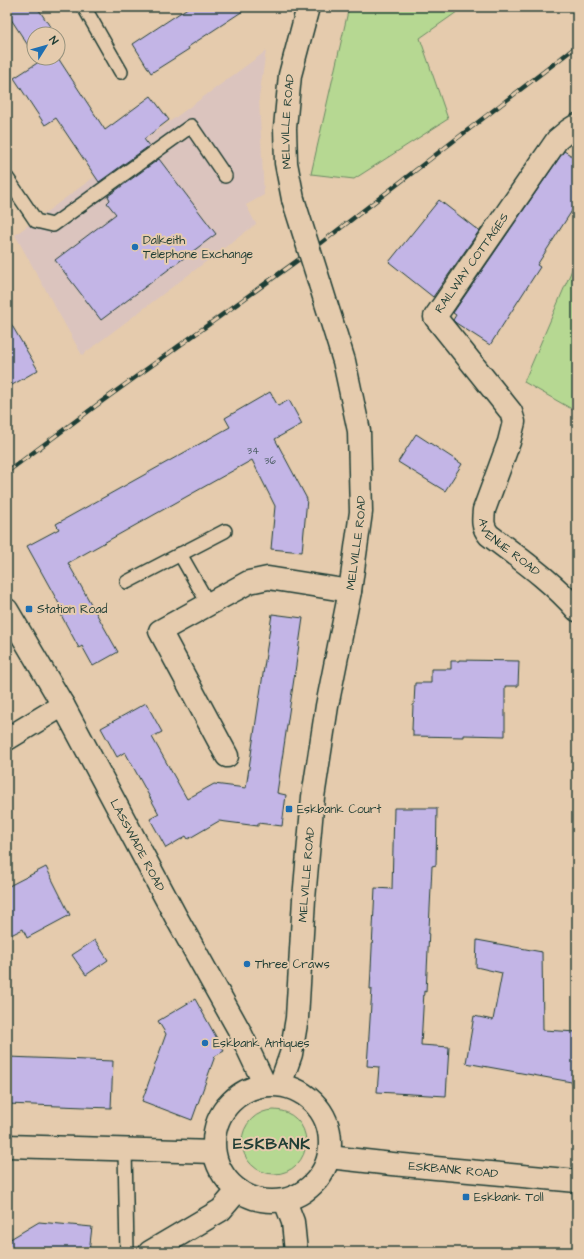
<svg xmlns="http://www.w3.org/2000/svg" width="584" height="1259" viewBox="0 0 584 1259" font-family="'Architects Daughter',sans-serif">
<rect width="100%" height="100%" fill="#e5cbad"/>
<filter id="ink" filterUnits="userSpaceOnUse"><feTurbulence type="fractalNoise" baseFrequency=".025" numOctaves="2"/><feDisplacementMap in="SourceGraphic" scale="8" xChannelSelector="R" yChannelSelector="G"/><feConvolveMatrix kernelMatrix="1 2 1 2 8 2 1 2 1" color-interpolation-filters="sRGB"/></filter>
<g filter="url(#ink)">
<!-- built -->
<polygon fill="#dbc4be" points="266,51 259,98 264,195 246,205 256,224 82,355 15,235"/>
<!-- green -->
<g fill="#b6d892" stroke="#6a8a63">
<polygon points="349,7 464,7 420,38 448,119 354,179 311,174"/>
<polygon points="577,258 577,412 524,382"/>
<circle cx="274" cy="1142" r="32"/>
</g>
<!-- building -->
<g fill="#c3b5e6" stroke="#1f3d34">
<polygon points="7,7 37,7 53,31 48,34 34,34 34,43 29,47 7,13"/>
<polygon points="189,7 249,7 188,47 189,49 151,73 133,44"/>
<polygon points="45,58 58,58 105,130 151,96 169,120 144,139 149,146 99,182 56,118 45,125 14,78"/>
<polygon points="564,151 577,159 577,203 537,265 540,267 490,345 456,323 453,320 456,315 453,313"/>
<polygon points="159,159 216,234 101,320 55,260 116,214 107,203 110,200 108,196"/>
<polygon points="439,200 479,231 433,297 389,262"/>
<polygon points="7,317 38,370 7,388"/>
<polygon points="270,392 278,406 289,400 302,424 275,439 307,499 302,552 271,549 275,506 252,460 68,563 118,652 93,666 82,646 79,648 60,613 63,611 27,546 59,529 56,524 230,427 225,418"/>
<polygon points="416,434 462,464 445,491 398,462"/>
<polygon points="272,614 303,618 277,793 286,795 282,826 258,823 258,826 219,821 188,839 186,836 166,848 150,819 159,814 125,752 117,757 101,728 146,703 162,732 152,737 187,799 214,784 246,788"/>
<polygon points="459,660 519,661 518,686 505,686 505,736 464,735 464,737 413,736 413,730 412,730 413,705 414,705 415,683 431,683 431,669 451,669 451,661 459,661"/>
<polygon points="394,808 437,808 436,865 432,866 426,992 424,991 421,1045 449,1047 446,1096 377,1092 379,1067 367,1066 372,989 370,989 375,888 392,889"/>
<polygon points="46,867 70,915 27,938 23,929 7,937 7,887"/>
<polygon points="95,940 108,960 86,975 72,955"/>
<polygon points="477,940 542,952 543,1030 577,1032 577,1083 466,1063 474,1016 493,1020 502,973 476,967"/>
<polygon points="195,999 224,1051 215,1056 192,1120 142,1101 166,1034 158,1021"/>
<polygon points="8,1057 113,1061 111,1108 7,1104"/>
<polygon points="39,1222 92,1227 89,1252 7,1252 7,1241"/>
</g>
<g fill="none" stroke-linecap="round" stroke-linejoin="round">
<defs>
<g id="service">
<polyline points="84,7 121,72"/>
<polyline points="7,178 36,221 53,225 191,126 225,176"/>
<polyline points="180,554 209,605"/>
<polyline points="127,582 225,531"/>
<polyline points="125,1150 127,1252"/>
</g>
<g id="minor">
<path id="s1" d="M577 125 569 130 557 140 435 317 511 412 514 422 509 442 484 510C483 520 482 527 489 535 519 558 552 581 577 610"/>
<polyline points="7,739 63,705"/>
<polyline points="227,756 160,631 249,582 268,578 350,591"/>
</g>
<g id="secondary">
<path id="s2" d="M293 199 286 163 285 128 290 75 308 7"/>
<path id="s3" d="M280 1085 291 1054 297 1018 304 899 313 797 327 706 350 591 361 512 359 431 344 361 320 284"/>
<polyline points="285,1201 293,1222 296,1252"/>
<polyline points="150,1252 221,1210 238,1190"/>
</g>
<g id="primary">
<path id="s4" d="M7 610 63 705 176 917 239 1030 264 1083"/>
<circle cx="272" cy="1143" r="58"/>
<polyline points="7,1146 214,1152"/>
<path id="s5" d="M329 1157 392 1164 577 1181"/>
</g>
</defs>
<!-- service casing -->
<use href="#service" stroke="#1f3d34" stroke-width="16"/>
<!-- minor casing -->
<use href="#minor" stroke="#1f3d34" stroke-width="25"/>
<!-- secondary casing -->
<use href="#secondary" stroke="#1f3d34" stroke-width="25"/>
<!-- primary casing -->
<use href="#primary" stroke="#1f3d34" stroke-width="25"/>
<!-- service -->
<use href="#service" stroke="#e5cbad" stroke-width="13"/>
<!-- minor -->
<use href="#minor" stroke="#e5cbad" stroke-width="22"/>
<!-- secondary -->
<use href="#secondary" stroke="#e5cbad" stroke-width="22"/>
<!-- primary -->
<use href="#primary" stroke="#e5cbad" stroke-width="22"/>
<defs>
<polyline id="rail" points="7,472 101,402 312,250 577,46"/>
</defs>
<!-- rail casing -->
<use href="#rail" stroke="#1f3d34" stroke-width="4.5"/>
<!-- rail -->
<use href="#rail" stroke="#e5cbad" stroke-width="3" stroke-dasharray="9" stroke-linecap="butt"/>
<defs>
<polyline id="secondary-bridge" points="293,199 320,284"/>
</defs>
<!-- secondary-bridge casing -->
<use href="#secondary-bridge" stroke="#1f3d34" stroke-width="25" stroke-linecap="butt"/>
<!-- secondary-bridge -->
<use href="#secondary-bridge" stroke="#e5cbad" stroke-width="22"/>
</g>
</g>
<!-- markers -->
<g fill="#1f6fb2" stroke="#e5cbad" stroke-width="1.5">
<circle cx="135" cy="247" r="4"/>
<rect x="25" y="605" width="8" height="8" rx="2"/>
<rect x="285" y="805" width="8" height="8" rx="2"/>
<circle cx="247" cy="964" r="4"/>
<circle cx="205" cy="1043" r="4"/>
<rect x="462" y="1193" width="8" height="8" rx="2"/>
</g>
<g text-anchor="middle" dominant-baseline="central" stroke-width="4" stroke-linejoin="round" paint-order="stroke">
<!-- number labels -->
<g font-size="10" fill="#485b60">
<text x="253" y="451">34</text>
<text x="270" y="461">36</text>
</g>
<!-- street labels -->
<g font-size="12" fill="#1f3d34" stroke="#e5cbad">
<text stroke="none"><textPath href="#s2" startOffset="78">MELVILLE ROAD</textPath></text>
<text transform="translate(472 263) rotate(-55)">RAILWAY COTTAGES</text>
<text stroke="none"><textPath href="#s3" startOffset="549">MELVILLE ROAD</textPath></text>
<text stroke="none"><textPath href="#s1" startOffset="514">AVENUE ROAD</textPath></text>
<text stroke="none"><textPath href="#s4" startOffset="269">LASSWADE ROAD</textPath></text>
<text stroke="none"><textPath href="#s3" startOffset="213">MELVILLE ROAD</textPath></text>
<text stroke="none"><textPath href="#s5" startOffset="125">ESKBANK ROAD</textPath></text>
</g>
<!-- poi labels -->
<g font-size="12" fill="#1f3d34" stroke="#e5cbad" text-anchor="start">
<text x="143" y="240">Dalkeith<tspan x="143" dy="14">Telephone Exchange</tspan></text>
<text x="37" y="609">Station Road</text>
<text x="297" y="809">Eskbank Court</text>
<text x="255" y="964">Three Craws</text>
<text x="213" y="1043">Eskbank Antiques</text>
<text x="474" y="1197">Eskbank Toll</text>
</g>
<!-- district labels -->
<g font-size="16" font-weight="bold" letter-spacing="1" fill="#1f3d34" stroke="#e5cbad">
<text x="272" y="1144">ESKBANK</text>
</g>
</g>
<!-- margin -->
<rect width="584" height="1259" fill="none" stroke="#e5cbad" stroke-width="24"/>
<rect x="12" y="12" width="560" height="1235" fill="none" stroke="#1f3d34" stroke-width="1.5" filter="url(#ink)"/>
<!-- north arrow -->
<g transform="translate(46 46) rotate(53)"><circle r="19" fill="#e5cbad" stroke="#96927d"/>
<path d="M0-3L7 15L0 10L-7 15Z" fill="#1f6fb2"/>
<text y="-6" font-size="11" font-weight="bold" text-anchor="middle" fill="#1f3d34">N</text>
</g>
</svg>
